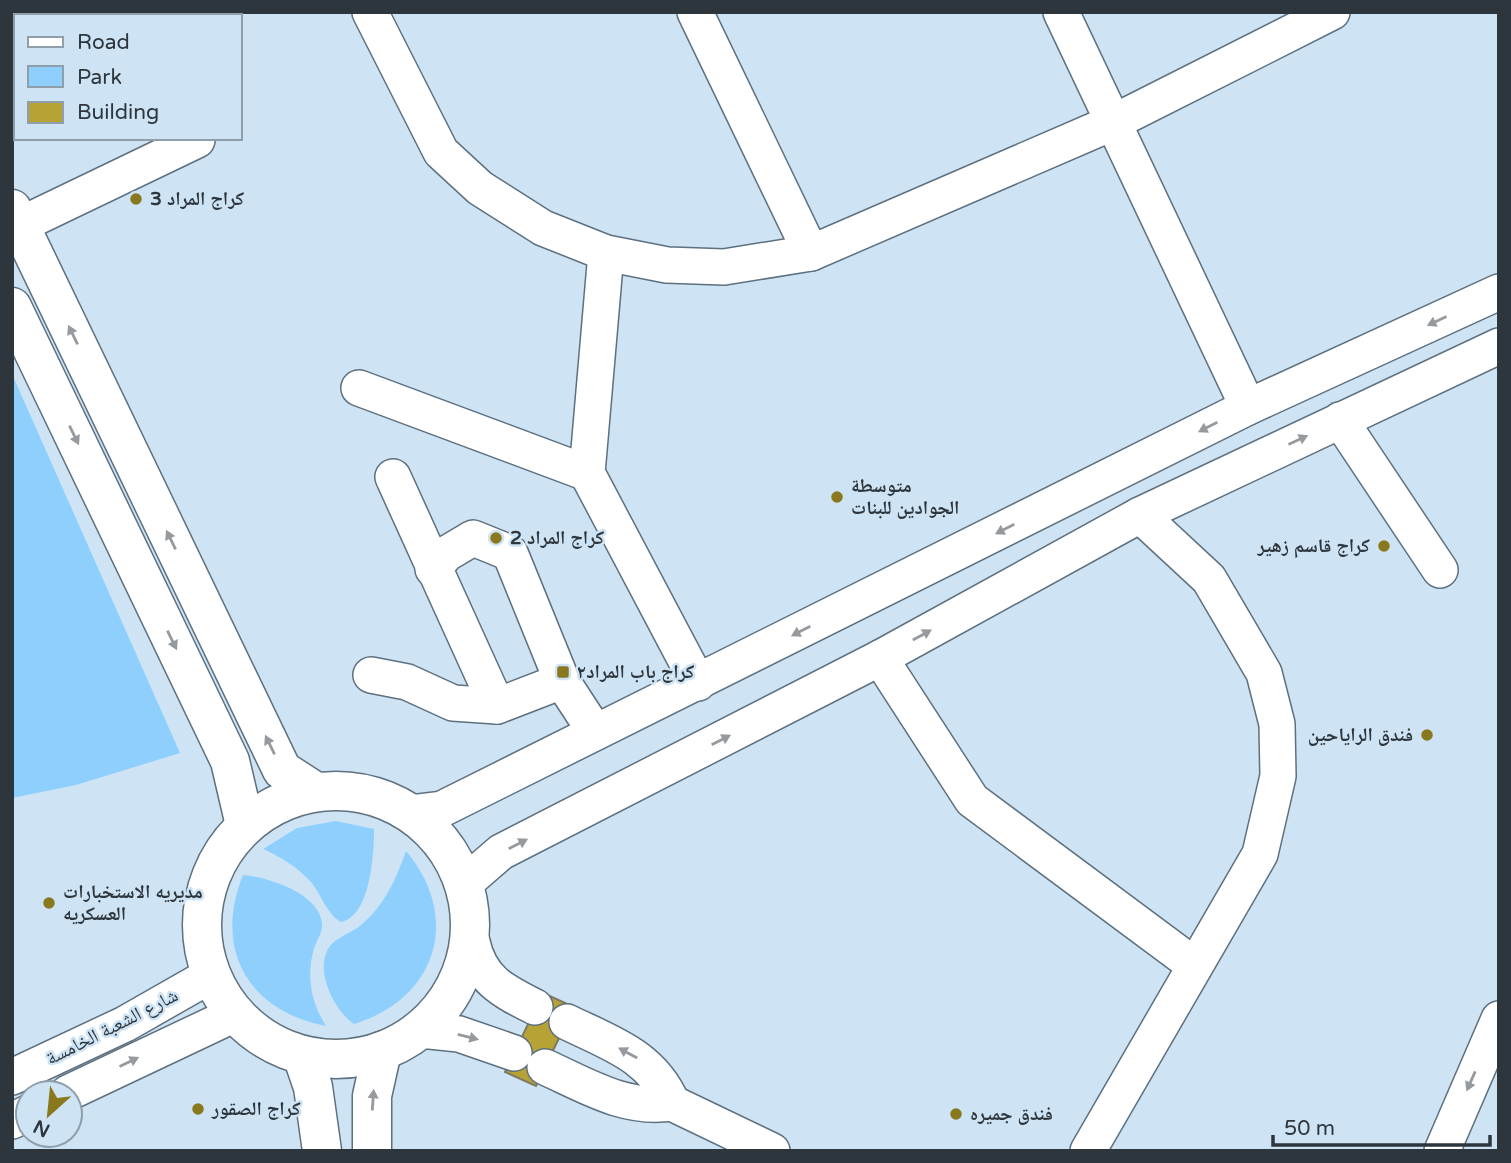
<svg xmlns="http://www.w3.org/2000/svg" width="1511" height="1163" viewBox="0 0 1511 1163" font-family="'Varela Round','Noto Naskh Arabic',sans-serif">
<rect width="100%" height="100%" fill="#cee4f5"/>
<!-- green -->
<g fill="#8fcffd">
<polygon points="12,374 180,753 76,785 12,798"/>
<path d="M336 821 374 829C374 853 371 916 341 922 327 915 321 893 310 881 297 867 281 857 263 849L297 828Z"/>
<path d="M406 851C462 917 437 999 354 1024 335 1011 316 974 327 951 333 938 350 934 361 925 385 905 396 879 406 851Z"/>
<path d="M243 875C267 877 319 893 322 923 323 932 317 940 314 948 306 976 311 1002 326 1026 248 1011 213 949 243 875Z"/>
</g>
<!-- building -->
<polygon fill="#b7a235" stroke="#7d7963" stroke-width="2" points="543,993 574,1007 536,1086 505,1072"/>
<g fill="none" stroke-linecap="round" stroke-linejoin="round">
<defs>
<g id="minor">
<polyline points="370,12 441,152 480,188 543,228 606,253 667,265 724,267 811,253 1114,122 1332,12"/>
<polyline points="695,12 811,253"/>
<polyline points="1061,12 1248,407"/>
<polyline points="20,225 197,140"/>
<polyline points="606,253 587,473 698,683"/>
<polyline points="359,388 587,473"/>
<polyline points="1340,420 1440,570"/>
<polyline points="393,477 497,706"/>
<polyline points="433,569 446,554 473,538 510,553 562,681 594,730"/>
<polyline points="880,658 972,800 1194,965"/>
<polyline points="371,675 407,682 453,703 497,706 562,681"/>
<polyline points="409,813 442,809 1248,407 1499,292"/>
<polyline points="464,884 501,852 880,658 1140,515 1499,346"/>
<path d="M472 942C480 980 503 991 535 1007"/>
<path d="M567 1022C610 1043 652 1056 672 1103"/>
<polyline points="420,1030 459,1034 514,1053"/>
<path d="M545 1067C587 1086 625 1110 672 1103L772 1151"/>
<polyline points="12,1077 125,1024 211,975"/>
<polyline points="68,1093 235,1014"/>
<polyline points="12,1121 28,1113"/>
<polyline points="1088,1151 1260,854 1278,776 1277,724 1264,673 1209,579 1140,515"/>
<polyline points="1442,1151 1499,1019"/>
</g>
<g id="major">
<polyline points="12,209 282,770 316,792"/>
<polyline points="12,307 230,761 245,825"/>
<circle cx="336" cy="925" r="134"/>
<polyline points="302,1055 313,1087 322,1151"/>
<polyline points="372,1151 372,1096 382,1051"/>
</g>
</defs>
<!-- minor casing -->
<use href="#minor" stroke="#5d707f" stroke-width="38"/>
<!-- major casing -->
<use href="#major" stroke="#5d707f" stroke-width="41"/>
<!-- minor -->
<use href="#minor" stroke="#fff" stroke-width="35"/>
<!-- major -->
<use href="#major" stroke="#fff" stroke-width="38"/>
</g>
<!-- one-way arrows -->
<defs><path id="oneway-solid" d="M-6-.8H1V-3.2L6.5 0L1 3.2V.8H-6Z" transform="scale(1.75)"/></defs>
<g fill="#969a9e">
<use href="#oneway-solid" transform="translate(1437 321) rotate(155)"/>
<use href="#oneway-solid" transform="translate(73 335) rotate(-116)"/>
<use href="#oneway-solid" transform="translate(1208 427) rotate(153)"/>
<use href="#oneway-solid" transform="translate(74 435) rotate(64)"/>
<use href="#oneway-solid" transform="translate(1298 440) rotate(-25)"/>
<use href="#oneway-solid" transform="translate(1005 529) rotate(153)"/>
<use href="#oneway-solid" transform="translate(171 540) rotate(-116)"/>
<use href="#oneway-solid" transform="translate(801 631) rotate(153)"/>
<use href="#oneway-solid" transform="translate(922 635) rotate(-29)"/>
<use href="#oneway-solid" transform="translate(172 640) rotate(64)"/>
<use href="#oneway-solid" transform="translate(721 740) rotate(-27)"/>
<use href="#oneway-solid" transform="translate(270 745) rotate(-116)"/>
<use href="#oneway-solid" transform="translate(518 844) rotate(-27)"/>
<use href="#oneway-solid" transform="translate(468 1037) rotate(14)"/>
<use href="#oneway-solid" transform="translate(628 1053) rotate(-151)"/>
<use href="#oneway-solid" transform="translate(129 1062) rotate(-26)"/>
<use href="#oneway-solid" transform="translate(1471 1081) rotate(114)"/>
<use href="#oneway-solid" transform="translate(373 1100) rotate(-86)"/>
</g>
<!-- markers -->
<g fill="#89781d" stroke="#cee4f5" stroke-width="2.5">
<circle cx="136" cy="199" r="7"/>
<circle cx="837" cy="497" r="7"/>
<circle cx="496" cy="538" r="7"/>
<circle cx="1384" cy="546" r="7"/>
<rect x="556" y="665" width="14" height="14" rx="3.5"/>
<circle cx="1427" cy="735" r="7"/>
<circle cx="49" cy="903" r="7"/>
<circle cx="198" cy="1109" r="7"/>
<circle cx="956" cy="1114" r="7"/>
</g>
<g text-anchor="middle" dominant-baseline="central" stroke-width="5" stroke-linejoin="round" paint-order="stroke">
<!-- poi labels -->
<g font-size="19" font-weight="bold" fill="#2e363d" stroke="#cee4f5" text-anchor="start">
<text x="150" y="199">كراج المراد 3</text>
<text x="851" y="486">متوسطة<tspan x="851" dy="22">الجوادين للبنات</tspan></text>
<text x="510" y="538">كراج المراد 2</text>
<text x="1370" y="546" text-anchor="end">كراج قاسم زهير</text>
<text x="577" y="672">كراج باب المراد٢</text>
<text x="1413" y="735" text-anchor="end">فندق الراياحين</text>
<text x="63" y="892">مديريه الاستخبارات<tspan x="63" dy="22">العسكريه</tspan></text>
<text x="212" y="1109">كراج الصقور</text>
<text x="970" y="1114">فندق جميره</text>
</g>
<!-- street labels -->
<g font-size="19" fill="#2e363d" stroke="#cee4f5">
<text transform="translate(112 1027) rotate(-27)">شارع الشعبة الخامسة</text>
</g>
</g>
<!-- border -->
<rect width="1511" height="1163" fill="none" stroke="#2e363d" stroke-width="28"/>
<!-- legend -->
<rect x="14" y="14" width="228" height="126" fill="#cee4f5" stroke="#8e9eab" stroke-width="2"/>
<rect x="28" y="37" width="35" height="10" fill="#ffffff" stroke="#8e9eab" stroke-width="2"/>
<text x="77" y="49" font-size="21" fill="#2e363d">Road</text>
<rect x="28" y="66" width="35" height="21" fill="#8fcffd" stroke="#8e9eab" stroke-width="2"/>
<text x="77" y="84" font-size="21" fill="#2e363d">Park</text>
<rect x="28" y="102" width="35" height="21" fill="#b7a235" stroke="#8e9eab" stroke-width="2"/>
<text x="77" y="119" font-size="21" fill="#2e363d">Building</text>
<!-- north arrow -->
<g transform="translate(49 1114) rotate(207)"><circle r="33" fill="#cee4f5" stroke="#8e9eab" stroke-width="2"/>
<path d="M0-5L12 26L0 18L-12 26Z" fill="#89781d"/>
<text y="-10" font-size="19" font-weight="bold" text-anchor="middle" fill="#2e363d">N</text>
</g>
<!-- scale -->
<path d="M1273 1135v10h217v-10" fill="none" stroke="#2e363d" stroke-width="3.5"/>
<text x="1284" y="1135" font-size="21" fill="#2e363d" stroke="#cee4f5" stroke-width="5" paint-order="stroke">50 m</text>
</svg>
